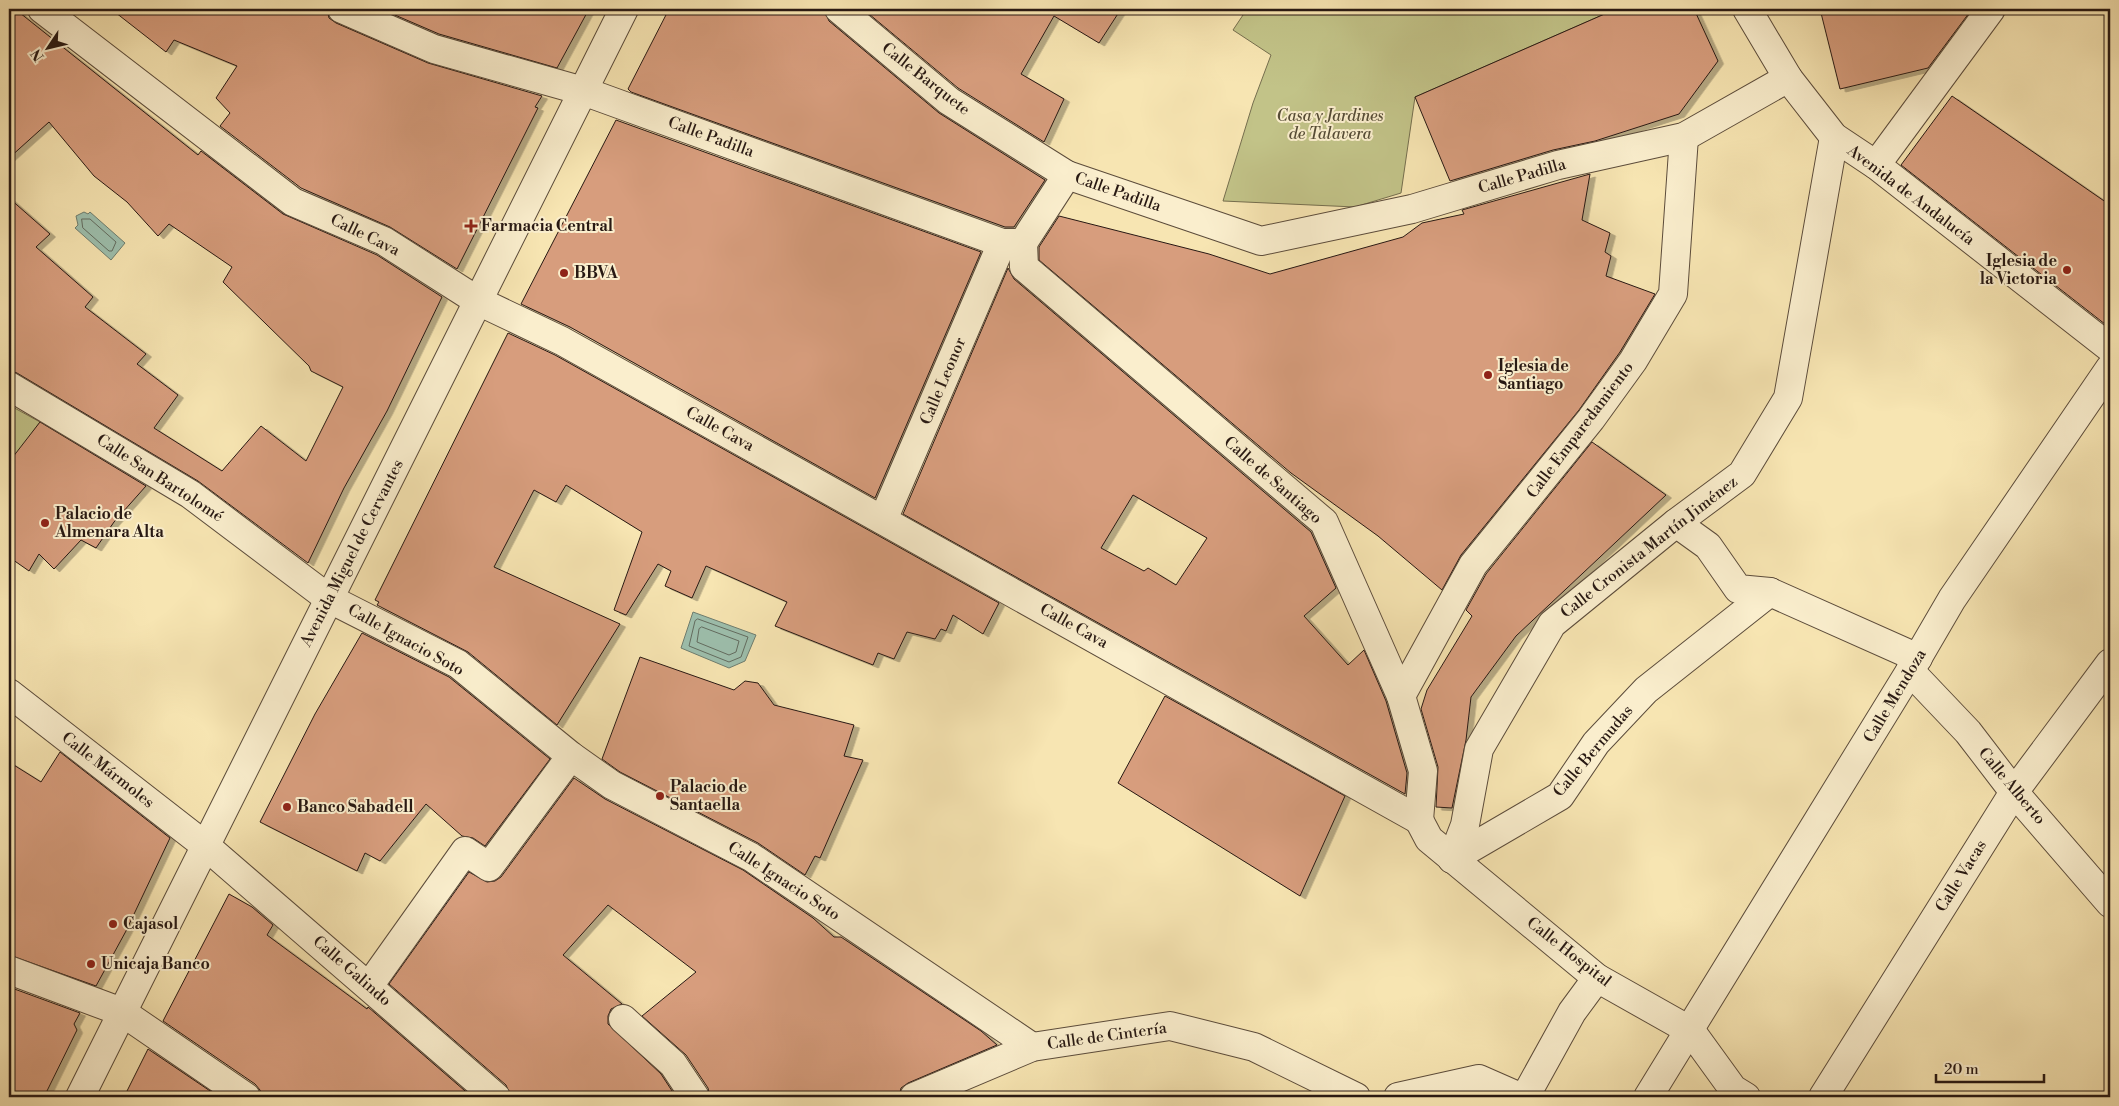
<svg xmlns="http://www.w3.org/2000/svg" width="2119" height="1106" viewBox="0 0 2119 1106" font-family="'Libre Bodoni',serif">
<defs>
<filter id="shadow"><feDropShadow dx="5.5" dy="3" stdDeviation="0" flood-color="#0004"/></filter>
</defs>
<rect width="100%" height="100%" fill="#f7e5b2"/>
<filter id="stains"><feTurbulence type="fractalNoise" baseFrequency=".004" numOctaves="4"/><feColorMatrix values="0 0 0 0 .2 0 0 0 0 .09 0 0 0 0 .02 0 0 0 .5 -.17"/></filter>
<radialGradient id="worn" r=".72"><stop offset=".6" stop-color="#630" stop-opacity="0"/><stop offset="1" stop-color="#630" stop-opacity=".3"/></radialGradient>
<!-- green -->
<g fill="#c2c388" stroke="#756e4e">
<polygon points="1247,9 1616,9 1415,97 1401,193 1355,207 1223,201 1253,103 1271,55 1233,30"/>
<polygon points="9,405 40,422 9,465"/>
</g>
<!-- water -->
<g fill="#9dbfad" stroke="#6e7d6f">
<polygon points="84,212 88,214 90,212 125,243 111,260 75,228 78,225 76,216"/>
<polygon points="693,612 756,635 745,661 729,668 681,648"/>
</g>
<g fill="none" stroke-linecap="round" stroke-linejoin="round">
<!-- shore -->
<g stroke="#626c60" stroke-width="1">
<polygon points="82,219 90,219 116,242 112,251 109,251 83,228"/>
<polygon points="698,619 748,637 741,657 729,662 689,646 695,621"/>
<polygon points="702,627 739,641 736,652 729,655 697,642 699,629"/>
</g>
</g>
<!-- building -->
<g fill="#d79d7d" stroke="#281913" fill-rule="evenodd" filter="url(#shadow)">
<polygon points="9,9 15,9 198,155 201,151 283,214 377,255 442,297 387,411 344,488 308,563 198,481 17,373 9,370 9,198 50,234 36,247 93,297 85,307 146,354 137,364 178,395 154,428 222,471 261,426 306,461 343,387 311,371 309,366 223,282 232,267 169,224 158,236 127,202 94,176 49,122 9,158"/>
<polygon points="111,9 327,9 329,18 336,23 428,63 542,96 535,107 538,108 457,269 390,227 301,188 220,126 230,113 216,98 237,66 174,40 166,52"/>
<polygon points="381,9 589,9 557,68 439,34"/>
<polygon points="669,9 824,9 829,21 939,113 1045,180 1014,227 1005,227 631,92 628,89"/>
<polygon points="863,9 1121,9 1099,43 1054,16 1021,74 1064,99 1044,142 958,88"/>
<polygon points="1616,9 1694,9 1718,61 1679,114 1595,141 1553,150 1450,181 1415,97"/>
<polygon points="1820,9 1972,9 1928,68 1840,89"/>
<polygon points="1952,96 2110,205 2110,328 1901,165"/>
<polygon points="616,120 981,252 875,498 570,327 521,304"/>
<polygon points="1590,174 1582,220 1610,233 1605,252 1611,256 1606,276 1655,294 1620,352 1579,410 1461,555 1442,590 1378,536 1291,473 1039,260 1039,247 1059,216 1209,254 1270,274 1403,237 1422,223 1464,214 1462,210"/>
<path d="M1008 268 1014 279 1311 532 1336 588 1304 616 1348 665 1364 650 1386 701 1407 773 1405 794 903 514ZM1133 495 1207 538 1176 585 1148 568 1144 571 1101 548Z"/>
<polygon points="508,333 555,355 999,603 983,634 953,615 946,631 941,629 935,639 907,632 894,659 878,653 873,665 775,626 787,602 706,566 692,598 665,586 671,571 658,564 626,615 614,610 642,532 566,485 556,502 534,490 494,567 620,624 557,725 468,652 377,605 379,602 375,600"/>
<polygon points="40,422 146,486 114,522 96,548 81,540 54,569 39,554 29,571 9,557 9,462"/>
<polygon points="1592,442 1666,495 1516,636 1471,697 1466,740 1452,808 1436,807 1438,767 1421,709 1427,690 1472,616 1466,610 1486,574"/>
<polygon points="362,633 449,677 550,759 485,846 473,838 462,836 426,804 380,861 365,853 357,871 260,822 315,714"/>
<polygon points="640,657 734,690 745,681 758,683 774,705 854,725 844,756 863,760 820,858 815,856 805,875 758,843 620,772 602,759"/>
<polygon points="1165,696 1345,796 1300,896 1118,783"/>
<polygon points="60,752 170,838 126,931 96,986 9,955 9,762 41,782"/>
<polygon points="574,778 605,799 743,870 813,918 834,937 841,937 981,1031 997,1045 908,1083 901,1088 899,1097 710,1097 708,1088 686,1055 642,1016 696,972 608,905 563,955 622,1004 611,1009 608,1016 608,1024 661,1074 676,1097 511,1097 506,1085 389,984 469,872 487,882 495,881 501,877"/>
<polygon points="229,894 252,907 273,925 267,935 367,1009 368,1007 472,1097 261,1097 260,1090 255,1084 163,1021"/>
<polygon points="9,987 80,1013 74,1024 77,1030 44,1097 9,1097"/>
<polygon points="148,1049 219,1097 124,1097"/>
</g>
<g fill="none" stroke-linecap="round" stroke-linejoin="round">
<defs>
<g id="minor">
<polyline points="42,9 293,202 384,241 478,301 562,341 1419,820"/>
<polyline points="342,9 434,49 583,91 1002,243 1023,243 1067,175 1261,241 1412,209 1558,165 1684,137 1788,78"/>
<polyline points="839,9 949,101 1067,175"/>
<polyline points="1747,9 1788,78 1834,137 1876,165 2110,348"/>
<polyline points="1876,165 1991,9"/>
<polyline points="1023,243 1024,267 1324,522 1401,696 1423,771 1419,820"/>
<polyline points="9,386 190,494 328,598 458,664 571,756 612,785 751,857 1032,1047"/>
<polyline points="883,520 1002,243"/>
<polyline points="1676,523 1708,546 1738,589 1770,592 1918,658"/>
<polyline points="1910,671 1968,732 2014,792 2110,903"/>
<polyline points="9,693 207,847 496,1097"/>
<polyline points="1401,696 1473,565 1591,419 1633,361 1673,294 1684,137"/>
<polyline points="1419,820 1429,839 1597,978 1691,1031 1733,1089 1746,1097"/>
<polyline points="1452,859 1465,825 1479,749 1552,624 1676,523 1742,474 1788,398 1834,137"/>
<polyline points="1452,859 1560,796 1596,743 1646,690 1770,592"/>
<polyline points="9,970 122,1012 246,1097"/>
<polyline points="369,986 465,851 489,867 571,756"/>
<polyline points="623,1019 673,1064 695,1097"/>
<polyline points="80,1097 624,9"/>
<polyline points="914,1097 1032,1047 1170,1026 1254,1047 1356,1097"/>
<polyline points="1398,1097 1479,1079 1520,1097"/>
<polyline points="1525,1097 1572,1012 1597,978"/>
<polyline points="1648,1097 1910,671 1952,599 2110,368"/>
<polyline points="1823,1097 2014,792 2110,663"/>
</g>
</defs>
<!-- minor casing -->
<use href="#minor" stroke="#5c4c3b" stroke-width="30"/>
<!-- minor -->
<use href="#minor" stroke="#faeecd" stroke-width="28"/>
</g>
<!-- markers -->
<g fill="#8f2418" stroke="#faeecd" stroke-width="2">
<path d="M468.5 218.5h5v5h5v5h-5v5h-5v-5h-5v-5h5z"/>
<circle cx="2067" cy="270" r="5"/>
<circle cx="564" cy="273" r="5"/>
<circle cx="1488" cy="375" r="5"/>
<circle cx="45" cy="523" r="5"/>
<circle cx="660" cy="796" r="5"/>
<circle cx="287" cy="807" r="5"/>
<circle cx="113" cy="924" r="5"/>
<circle cx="91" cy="964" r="5"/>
</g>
<g text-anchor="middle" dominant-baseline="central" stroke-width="4" stroke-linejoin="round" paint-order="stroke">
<!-- street labels -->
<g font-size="16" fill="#281913" stroke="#faeecd">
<text transform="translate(926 79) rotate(38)">Calle Barquete</text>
<text transform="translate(711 137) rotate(20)">Calle Padilla</text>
<text transform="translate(1522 176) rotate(-16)">Calle Padilla</text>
<text transform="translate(1118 192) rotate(19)">Calle Padilla</text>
<text transform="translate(1911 195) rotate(37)">Avenida de Andalucía</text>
<text transform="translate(365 235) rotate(26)">Calle Cava</text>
<text transform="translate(943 381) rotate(-67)">Calle Leonor</text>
<text transform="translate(720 429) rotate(29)">Calle Cava</text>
<text transform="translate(1580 430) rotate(-53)">Calle Emparedamiento</text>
<text transform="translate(160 478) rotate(33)">Calle San Bartolomé</text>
<text transform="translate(1273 480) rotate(41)">Calle de Santiago</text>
<text transform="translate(1649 547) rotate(-38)">Calle Cronista Martín Jiménez</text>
<text transform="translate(352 553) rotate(-63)">Avenida Miguel de Cervantes</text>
<text transform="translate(1074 626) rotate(29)">Calle Cava</text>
<text transform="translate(406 640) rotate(29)">Calle Ignacio Soto</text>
<text transform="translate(1895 696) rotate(-59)">Calle Mendoza</text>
<text transform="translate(1593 751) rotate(-50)">Calle Bermudas</text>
<text transform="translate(108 770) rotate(38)">Calle Mármoles</text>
<text transform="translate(2012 786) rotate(50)">Calle Alberto</text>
<text transform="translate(1961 876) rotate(-58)">Calle Vacas</text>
<text transform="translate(784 881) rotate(33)">Calle Ignacio Soto</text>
<text transform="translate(1569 952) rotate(38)">Calle Hospital</text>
<text transform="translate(352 971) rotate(41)">Calle Galindo</text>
<text transform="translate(1107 1036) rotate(-8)">Calle de Cintería</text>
</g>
<!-- park labels -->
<g font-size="16" font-style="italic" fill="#564c36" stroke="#faeecd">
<text x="1330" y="116">Casa y Jardines<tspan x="1330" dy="18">de Talavera</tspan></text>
</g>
<!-- poi labels -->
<g font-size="16" font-weight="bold" fill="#281913" stroke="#faeecd" text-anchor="start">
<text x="481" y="226">Farmacia Central</text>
<text x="2057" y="261" text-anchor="end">Iglesia de<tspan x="2057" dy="18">la Victoria</tspan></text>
<text x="574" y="273">BBVA</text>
<text x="1498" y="366">Iglesia de<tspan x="1498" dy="18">Santiago</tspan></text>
<text x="55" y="514">Palacio de<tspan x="55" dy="18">Almenara Alta</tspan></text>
<text x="670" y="787">Palacio de<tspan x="670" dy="18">Santaella</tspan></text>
<text x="297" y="807">Banco Sabadell</text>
<text x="123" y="924">Cajasol</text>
<text x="101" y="964">Unicaja Banco</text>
</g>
</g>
<!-- margin -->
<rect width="2119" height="1106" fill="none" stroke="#f7e5b2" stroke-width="30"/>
<rect x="10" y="10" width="2099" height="1086" fill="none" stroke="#281913" stroke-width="2.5"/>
<rect x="15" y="15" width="2089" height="1076" fill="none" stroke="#281913"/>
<!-- north arrow -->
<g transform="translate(48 48) rotate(235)" stroke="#faeecd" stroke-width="4" paint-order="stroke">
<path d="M0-4L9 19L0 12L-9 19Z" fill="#281913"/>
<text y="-8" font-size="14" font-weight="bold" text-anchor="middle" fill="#281913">N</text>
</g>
<!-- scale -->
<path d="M1936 1074v8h108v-8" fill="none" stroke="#281913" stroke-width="2.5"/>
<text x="1944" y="1074" font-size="15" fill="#281913" stroke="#faeecd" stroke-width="4" paint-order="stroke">20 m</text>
<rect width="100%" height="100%" filter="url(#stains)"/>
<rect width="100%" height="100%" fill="url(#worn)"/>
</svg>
